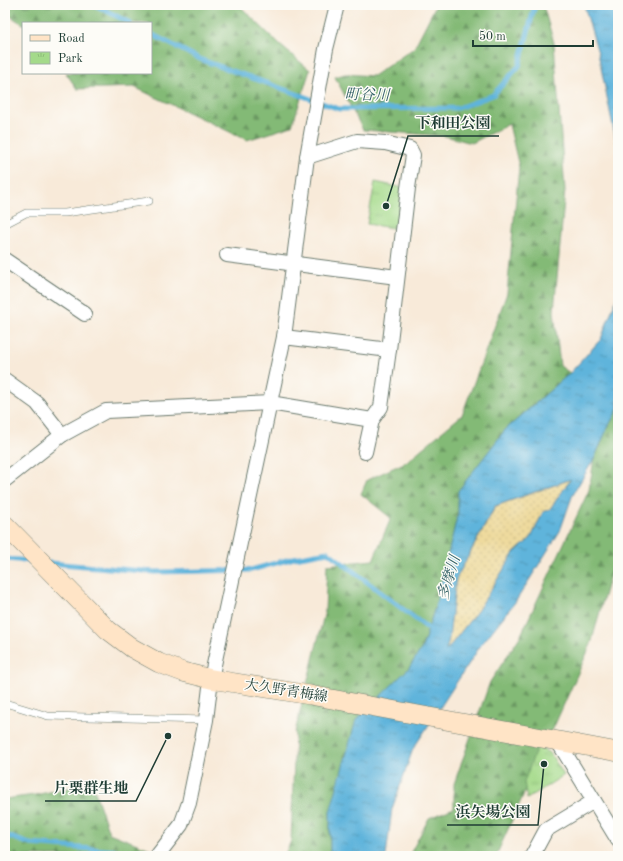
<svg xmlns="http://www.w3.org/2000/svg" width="623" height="861" viewBox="0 0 623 861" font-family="'Old Standard TT','Noto Serif JP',serif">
<defs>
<pattern id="forest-firs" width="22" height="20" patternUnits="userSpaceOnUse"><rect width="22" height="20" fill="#83ba76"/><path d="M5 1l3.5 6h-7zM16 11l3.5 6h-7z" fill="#6b9862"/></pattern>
<pattern id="sand-dots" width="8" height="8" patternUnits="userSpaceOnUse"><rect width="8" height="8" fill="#eeda9e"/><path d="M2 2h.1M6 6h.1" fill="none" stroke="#ccbc89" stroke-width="1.8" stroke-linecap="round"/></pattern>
<pattern id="park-tufts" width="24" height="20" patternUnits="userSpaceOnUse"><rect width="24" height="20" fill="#a4da8a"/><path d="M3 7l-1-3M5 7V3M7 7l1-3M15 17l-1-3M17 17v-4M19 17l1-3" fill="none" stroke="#8dbc78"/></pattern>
<pattern id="water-ripples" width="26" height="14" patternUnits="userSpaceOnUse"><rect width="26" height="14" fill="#5fb4db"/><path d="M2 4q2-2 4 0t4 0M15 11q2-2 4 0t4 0" fill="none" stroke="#4e94b2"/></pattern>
</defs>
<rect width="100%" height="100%" fill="#fdfcf7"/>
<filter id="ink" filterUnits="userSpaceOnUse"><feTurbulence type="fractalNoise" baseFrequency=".025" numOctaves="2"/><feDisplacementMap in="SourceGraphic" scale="8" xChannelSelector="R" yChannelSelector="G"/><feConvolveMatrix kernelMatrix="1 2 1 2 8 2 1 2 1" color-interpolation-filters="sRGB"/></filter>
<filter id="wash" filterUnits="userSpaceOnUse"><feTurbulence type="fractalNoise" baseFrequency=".012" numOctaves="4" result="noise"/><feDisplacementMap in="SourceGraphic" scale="16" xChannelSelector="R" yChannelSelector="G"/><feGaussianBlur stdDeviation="0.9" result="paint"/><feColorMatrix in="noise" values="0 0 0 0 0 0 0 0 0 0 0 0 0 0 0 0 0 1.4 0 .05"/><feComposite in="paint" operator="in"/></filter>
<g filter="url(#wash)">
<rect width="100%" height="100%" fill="#f8ead9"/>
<!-- forest -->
<g fill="url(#forest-firs)" stroke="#517c55">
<polygon points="5,5 240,5 241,7 281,46 310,70 292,126 247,140 134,87 77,89 66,73 151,73 151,23 23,24 5,13"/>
<polygon points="436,5 543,5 554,43 565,190 554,311 560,366 570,373 505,430 458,491 458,513 436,604 422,648 409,668 330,812 330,856 284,856 291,841 295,732 325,611 327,565 373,560 391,518 361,494 367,480 406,462 462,415 507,293 519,167 509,124 472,143 445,136 363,130 335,77 345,74 373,76 414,48"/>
<polygon points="618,409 618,553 614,560 591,644 496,856 409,856 429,818 454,808 454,784 490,682 521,635 589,490 594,459 608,427"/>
<polygon points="92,783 109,833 168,856 5,856 5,799 35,795"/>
</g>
<!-- sand -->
<polygon fill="url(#sand-dots)" stroke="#868c69" points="572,479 549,510 543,512 531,538 514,553 478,610 445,652 449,638 456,579 496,506"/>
<!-- park -->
<g fill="url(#park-tufts)" stroke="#628c5f">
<polygon points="375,182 404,188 398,229 367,224"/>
<polygon points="537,747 550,753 564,775 527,799 524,782"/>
</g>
<!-- water -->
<g fill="url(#water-ripples)" stroke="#3f7888" fill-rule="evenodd">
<polygon points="584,5 618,5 618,151 598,53"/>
<path d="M618 294V409L608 427 594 459 573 494 560 531 516 601 481 645 413 749 392 809 386 856H330V812L356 720 409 668 422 648 436 604 458 513V491L505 430 570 373 601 339ZM571 479 549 510 543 512 531 538 514 553 478 610 446 651 449 638 456 579 495 506Z"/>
</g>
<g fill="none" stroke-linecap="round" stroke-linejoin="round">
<!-- stream -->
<g stroke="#5fb4db" stroke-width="5">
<polyline points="95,5 130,23"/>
<polyline points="151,34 202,60 339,109 458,108 493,95 519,66 535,5"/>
<polyline points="5,559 32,561"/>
<polyline points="50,563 155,572 251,570 294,558 328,552 434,633"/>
<polyline points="5,835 30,844 118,851 126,856"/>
</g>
</g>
</g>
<g filter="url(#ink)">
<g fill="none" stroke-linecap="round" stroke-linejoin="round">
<defs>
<g id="service">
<polyline points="5,224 26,213 65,213 149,201"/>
<polyline points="5,703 48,716 206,720"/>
</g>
<g id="minor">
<polyline points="307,157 357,141 385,143 410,149 413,155 408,188 389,350 381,407 372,420 365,452"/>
<polyline points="227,255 397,277"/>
<polyline points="5,260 85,314"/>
<polyline points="284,337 389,350"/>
<polyline points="5,380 37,403 62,435"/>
<polyline points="5,480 62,435 106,411 270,403 372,420"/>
<polyline points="557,740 618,840"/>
<polyline points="157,856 181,825 189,803 206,720 211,679 284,337 307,157 326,49 337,5"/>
<polyline points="532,856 546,830 594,801"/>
</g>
<polyline id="secondary" points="5,525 108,630 132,648 159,663 183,672 211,679 310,695 618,752"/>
</defs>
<!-- service casing -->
<use href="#service" stroke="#6b7a6e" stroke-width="8"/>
<!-- minor casing -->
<use href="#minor" stroke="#6b7a6e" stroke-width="16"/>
<!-- secondary casing -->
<use href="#secondary" stroke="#6b7a6e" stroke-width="20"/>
<!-- service -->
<use href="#service" stroke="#fff" stroke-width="7"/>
<!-- minor -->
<use href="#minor" stroke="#fff" stroke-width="14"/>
<!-- secondary -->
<use href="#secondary" stroke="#ffe4c6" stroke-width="19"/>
</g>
</g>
<g text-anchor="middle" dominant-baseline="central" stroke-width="3" stroke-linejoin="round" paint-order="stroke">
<!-- street labels -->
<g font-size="14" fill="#1f3d34" stroke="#fdfcf7">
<text transform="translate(286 691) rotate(9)">大久野青梅線</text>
</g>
<!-- water labels -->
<g font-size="15" font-style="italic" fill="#326166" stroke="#fdfcf7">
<text transform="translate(367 96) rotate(1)">町谷川</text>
<text transform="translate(450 578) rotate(-73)">多摩川</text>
</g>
</g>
<!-- callouts -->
<path fill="none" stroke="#1f3d34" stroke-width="1.5" d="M386 206L408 136H499M168 736L136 801H45M544 764L538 825H447"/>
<g fill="#1f3d34" stroke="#fdfcf7" stroke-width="1.5">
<circle cx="386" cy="206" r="4"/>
<circle cx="168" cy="736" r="4"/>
<circle cx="544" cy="764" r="4"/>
</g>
<g font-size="15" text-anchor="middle" font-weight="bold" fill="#1f3d34" stroke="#fdfcf7" stroke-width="3" stroke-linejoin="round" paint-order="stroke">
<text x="453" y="128">下和田公園</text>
<text x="91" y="793">片栗群生地</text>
<text x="493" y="817">浜矢場公園</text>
</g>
<!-- margin -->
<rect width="623" height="861" fill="none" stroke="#fdfcf7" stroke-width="20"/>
<!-- legend -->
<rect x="22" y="22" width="130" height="52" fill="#fdfcf7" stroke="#a4b0a9"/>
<rect x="30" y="35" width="20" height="6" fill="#ffe4c6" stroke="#a4b0a9"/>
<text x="58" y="42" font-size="12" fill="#1f3d34">Road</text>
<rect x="30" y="52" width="20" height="12" fill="url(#park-tufts)" stroke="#a4b0a9"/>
<text x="58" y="62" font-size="12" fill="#1f3d34">Park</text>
<!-- scale -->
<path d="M473 40v6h120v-6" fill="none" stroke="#1f3d34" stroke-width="2"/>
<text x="479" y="40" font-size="12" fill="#1f3d34" stroke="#fdfcf7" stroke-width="3" paint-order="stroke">50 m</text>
</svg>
